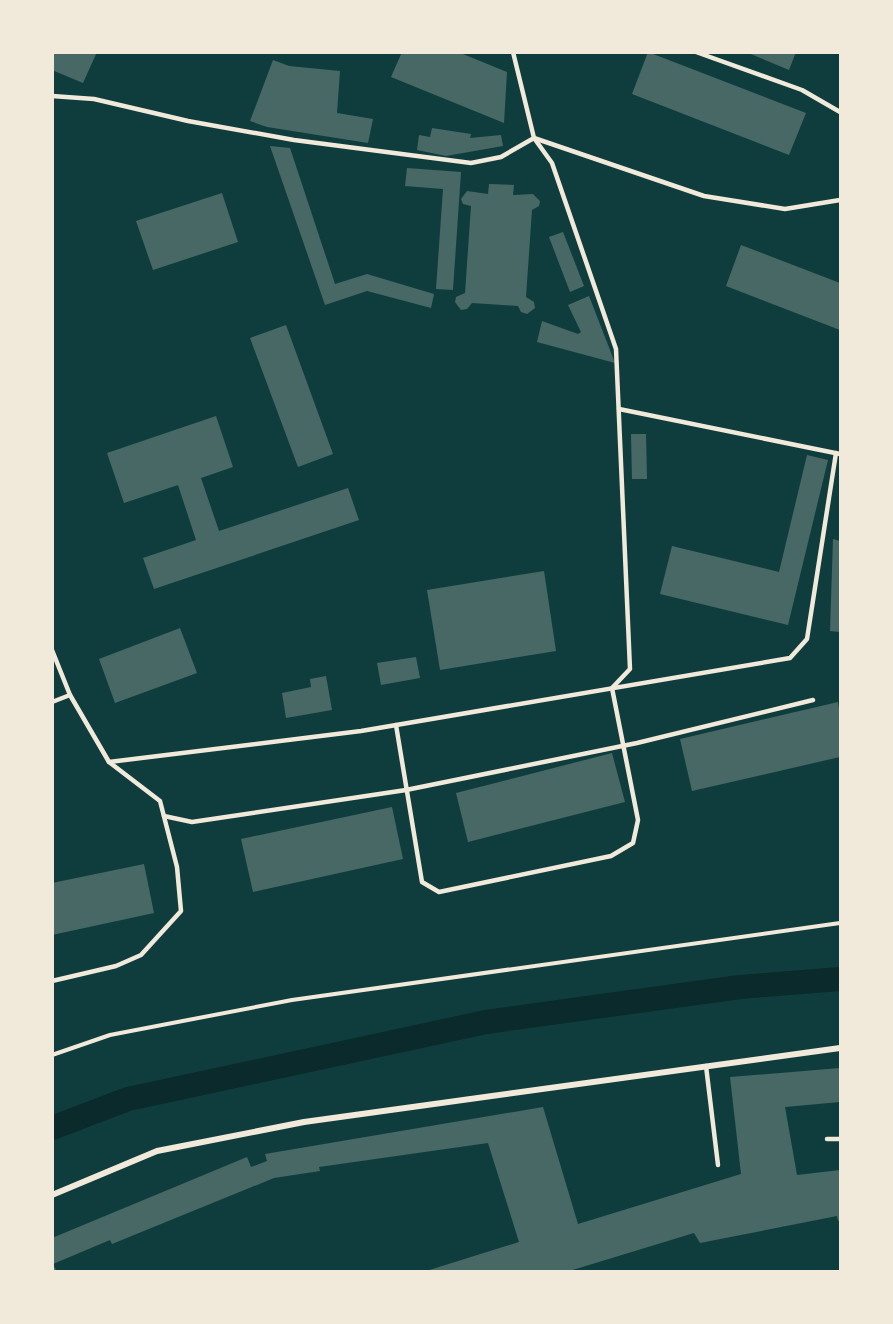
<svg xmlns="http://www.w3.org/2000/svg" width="893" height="1324" viewBox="0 0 893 1324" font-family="'Fira Sans Condensed',sans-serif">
<rect width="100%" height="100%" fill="#0f3d3e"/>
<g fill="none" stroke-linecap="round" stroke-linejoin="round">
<!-- canal -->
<polyline stroke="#0a2a2b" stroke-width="24" points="52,1128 128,1099 486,1022 740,987 840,979"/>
</g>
<!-- building -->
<g fill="#486865">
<polygon points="52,52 97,52 83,83 52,70"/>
<polygon points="402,52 458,52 507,72 504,123 391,77"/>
<polygon points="648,52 806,113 789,155 632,94"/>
<polygon points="746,52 796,52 789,70"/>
<polygon points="273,60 289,66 340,71 337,113 373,119 368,143 267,127 250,121"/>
<polygon points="432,128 471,134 470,138 501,135 503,146 446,156 417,150 419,135 430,137"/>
<polygon points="270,146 290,148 335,284 367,274 434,294 431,308 367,291 325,305"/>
<polygon points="407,168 461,172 453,290 436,289 443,189 405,186"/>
<polygon points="489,184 514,185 513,195 533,194 540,201 539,206 532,210 526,297 534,302 535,308 527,314 521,312 518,306 472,303 467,309 461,310 455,302 456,297 465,293 471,206 463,204 461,199 467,191 488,194"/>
<polygon points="222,193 238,242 153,270 136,221"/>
<polygon points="563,232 584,286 570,292 549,237"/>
<polygon points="741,245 840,283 840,330 726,286"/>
<polygon points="589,296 615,363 537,342 542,321 578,334 581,332 568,305"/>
<polygon points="286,325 333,454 298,467 250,338"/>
<polygon points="216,416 233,467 201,478 219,531 348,488 359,520 154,589 143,558 196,540 178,485 124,503 107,453"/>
<polygon points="631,434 646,434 647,479 632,479"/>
<polygon points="807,455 828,460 788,625 660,594 672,546 779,572"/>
<polygon points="833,539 840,541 840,632 830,631"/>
<polygon points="544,571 556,651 440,670 427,590"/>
<polygon points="180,628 197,673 115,703 99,659"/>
<polygon points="416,657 420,678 381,685 377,663"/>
<polygon points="326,676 332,710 286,718 282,693 311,687 310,679"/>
<polygon points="838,702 840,715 840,757 692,791 680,739"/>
<polygon points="612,753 625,802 468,842 456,793"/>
<polygon points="392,807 403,859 253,892 241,839"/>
<polygon points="144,864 154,913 52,935 52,883"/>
<polygon points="840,1068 840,1102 785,1107 797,1175 840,1170 840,1220 838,1221 837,1216 700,1243 694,1233 566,1272 423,1272 519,1242 488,1143 319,1167 320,1171 274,1178 112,1244 110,1240 53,1264 57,1272 52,1272 52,1238 247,1157 251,1167 267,1161 265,1154 543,1107 578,1224 741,1174 730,1077"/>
</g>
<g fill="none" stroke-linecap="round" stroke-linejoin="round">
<!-- path -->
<polyline stroke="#f1e9da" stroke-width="4" points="52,1055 110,1035 292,1000 840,923"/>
<!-- service -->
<g stroke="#f1e9da" stroke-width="4.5">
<polyline points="696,52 802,90 840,112"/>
<polyline points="52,96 94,99 188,121 294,140 471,163 501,157 534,138 513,52"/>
<polyline points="534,138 704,196 785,209 840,200"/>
<polyline points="619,409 840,454"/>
<polyline points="52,650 70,695 109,762 160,801 177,867 181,911 141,955 116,966 52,981"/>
<polyline points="52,702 70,695"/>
<polyline points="396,725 422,882 439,892 611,856 633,843 638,820 612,688 630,669 616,349 552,163 534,138"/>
<polyline points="109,762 361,731 790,658 807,639 836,453"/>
<polyline points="164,816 192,822 406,790 637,743 813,700"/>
<polyline points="706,1066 718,1165"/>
<polyline points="827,1139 840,1139"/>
</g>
<!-- minor -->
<polyline stroke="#f1e9da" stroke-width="6" points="52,1195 157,1151 304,1122 840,1048"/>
</g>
<!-- border -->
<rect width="893" height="1324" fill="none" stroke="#f1e9da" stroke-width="108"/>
</svg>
